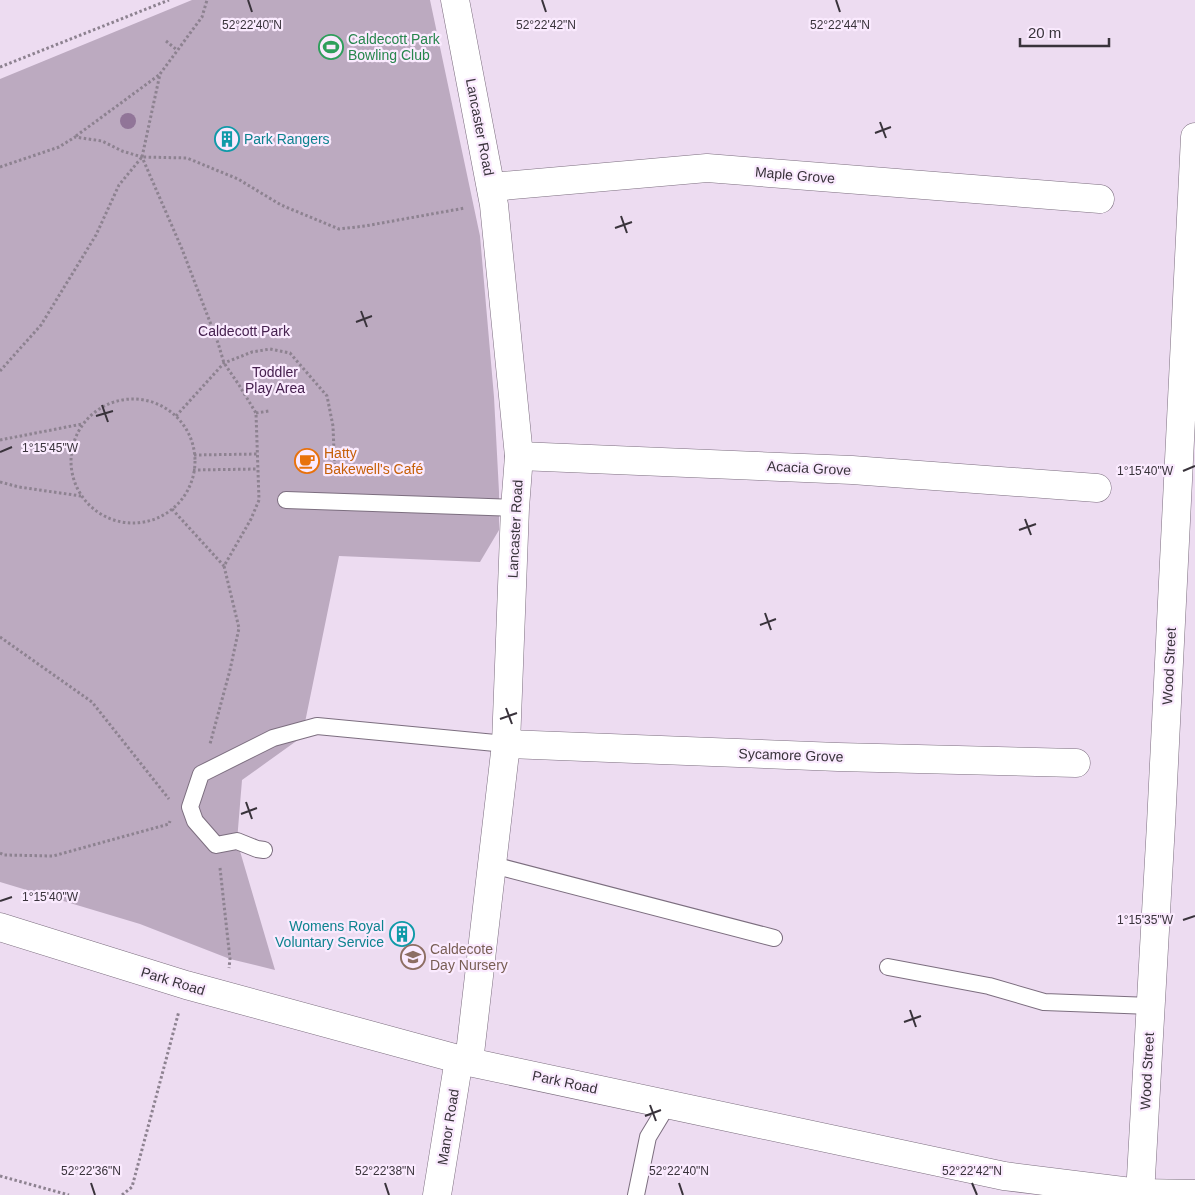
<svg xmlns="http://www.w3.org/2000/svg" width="1195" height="1195" viewBox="0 0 1195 1195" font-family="Arial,sans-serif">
<rect width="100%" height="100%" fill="#eddcf1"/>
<!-- green -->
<polygon fill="#bcaac0" points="192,0 430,0 480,236 494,397 499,492 499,530 480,562 339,556 302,737 242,780 237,841 275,970 230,959 140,924 0,882 0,79"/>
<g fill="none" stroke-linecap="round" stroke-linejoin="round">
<defs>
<g id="lane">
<polyline points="286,500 515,508"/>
<polyline points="264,850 257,849 237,841 216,845 195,821 190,807 201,774 273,738 317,726 506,744"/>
<polyline points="493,865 774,938"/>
<polyline points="888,967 989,986 1044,1002 1151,1006"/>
<polyline points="636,1195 648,1137 668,1104"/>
</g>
<g id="street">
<polyline points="455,0 494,205 519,456 515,508 506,744 469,1062"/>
<polyline points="491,187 707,168 1100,199"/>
<polyline points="519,456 852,470 1097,488"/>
<polyline points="506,744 838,757 1076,763"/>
<polyline points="0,927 186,985 469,1062 1004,1176 1139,1193 1195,1194"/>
<polyline points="437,1195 459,1059"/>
</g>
<polyline id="secondary" points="1140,1195 1161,824 1195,137"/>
</defs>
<!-- lane casing -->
<use href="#lane" stroke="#7c6e7f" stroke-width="18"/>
<!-- street casing -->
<use href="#street" stroke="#7c6e7f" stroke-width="29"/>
<!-- secondary casing -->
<use href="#secondary" stroke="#7c6e7f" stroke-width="29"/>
<!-- path -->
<g stroke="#8d8290" stroke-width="3" stroke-dasharray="2.5 2.5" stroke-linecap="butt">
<polyline points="166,41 177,50"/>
<polyline points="0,67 169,0"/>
<polyline points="76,136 159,75"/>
<polyline points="142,157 160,74 202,17 207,0"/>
<polyline points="0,167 59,147 75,137 102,141 122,151 142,157 182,249 218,343 224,363 239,385 256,413 259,500 251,519 224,566 239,628 230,670 210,744"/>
<polyline points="0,371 41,325 96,235 119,185 142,157 187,158 238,179 281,205 339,229 365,226 465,208"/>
<circle cx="133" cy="461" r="62"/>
<polyline points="256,413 269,411"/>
<polyline points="176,416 224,363 252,352 270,349 290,353 327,396 333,426 335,478"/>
<polyline points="0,440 82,424"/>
<polyline points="194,455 258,454"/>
<polyline points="193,470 258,469"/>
<polyline points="0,482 19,487 81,496"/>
<polyline points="172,509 224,566"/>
<polyline points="0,637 92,702 169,799"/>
<polyline points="0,853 4,855 53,856 169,824 170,821"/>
<polyline points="220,868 230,959 229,968"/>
<polyline points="0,1176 69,1195"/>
<polyline points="122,1195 132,1187 179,1011"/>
</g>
<!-- lane -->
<use href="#lane" stroke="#fff" stroke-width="16"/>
<!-- street -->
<use href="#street" stroke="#fff" stroke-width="28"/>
<!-- secondary -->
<use href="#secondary" stroke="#fff" stroke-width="28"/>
</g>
<!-- trees -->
<circle fill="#917598" cx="128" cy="121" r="8"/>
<!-- ticks -->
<path fill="none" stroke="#39333b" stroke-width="2" d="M248 0 252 12M542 0 546 12M836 0 840 12M880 122 886 138M875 133 891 127M621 216 627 233M615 228 632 222M361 311 367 327M356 322 372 316M102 405 108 422M96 416 113 411M0 452 12 447M1183 471 1195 466M1025 519 1031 535M1019 530 1036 524M765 613 771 630M760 625 776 619M506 708 512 724M500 719 517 713M246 802 252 819M241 814 257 808M0 901 12 897M1183 920 1195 916M910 1010 916 1027M904 1022 921 1016M650 1105 656 1121M645 1116 661 1110M91 1183 95 1195M385 1183 389 1195M679 1183 683 1195M972 1183 977 1195"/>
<!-- icons -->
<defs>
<symbol id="stadium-ring" viewBox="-11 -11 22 22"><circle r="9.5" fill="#faeafe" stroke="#2e9e5b" stroke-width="1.5"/><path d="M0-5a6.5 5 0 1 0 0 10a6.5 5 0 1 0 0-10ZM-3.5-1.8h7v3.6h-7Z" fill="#2e9e5b"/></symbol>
<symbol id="building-ring" viewBox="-11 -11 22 22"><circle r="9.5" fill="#faeafe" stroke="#0f9aa8" stroke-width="1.5"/><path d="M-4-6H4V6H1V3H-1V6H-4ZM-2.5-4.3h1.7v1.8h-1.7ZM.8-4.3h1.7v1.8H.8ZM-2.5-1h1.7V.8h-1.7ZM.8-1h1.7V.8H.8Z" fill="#0f9aa8"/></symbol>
<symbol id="cafe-ring" viewBox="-11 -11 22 22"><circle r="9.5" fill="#faeafe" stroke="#e8710a" stroke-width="1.5"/><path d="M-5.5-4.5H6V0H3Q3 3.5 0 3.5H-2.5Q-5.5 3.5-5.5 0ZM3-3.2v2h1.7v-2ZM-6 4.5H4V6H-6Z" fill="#e8710a"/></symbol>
<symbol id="school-ring" viewBox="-11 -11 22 22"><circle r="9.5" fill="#faeafe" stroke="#8d6e63" stroke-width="1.5"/><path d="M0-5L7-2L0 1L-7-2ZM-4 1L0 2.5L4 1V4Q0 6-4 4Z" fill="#8d6e63"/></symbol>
</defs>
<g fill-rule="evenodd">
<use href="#stadium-ring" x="317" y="33" width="28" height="28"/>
<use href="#building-ring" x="213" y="125" width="28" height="28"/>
<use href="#cafe-ring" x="293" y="447" width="28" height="28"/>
<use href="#building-ring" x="388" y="920" width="28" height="28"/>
<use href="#school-ring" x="399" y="943" width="28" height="28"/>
</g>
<g text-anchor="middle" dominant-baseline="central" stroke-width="4.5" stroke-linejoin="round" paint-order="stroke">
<!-- leisure labels -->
<g font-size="14" fill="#27864d" stroke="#faeafe" text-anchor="start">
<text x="348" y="39">Caldecott Park<tspan x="348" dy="16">Bowling Club</tspan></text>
</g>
<!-- street labels -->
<g font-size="14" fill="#39333b" stroke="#faeafe">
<text transform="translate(480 127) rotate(79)">Lancaster Road</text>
<text transform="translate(795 175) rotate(5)">Maple Grove</text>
<text transform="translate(809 468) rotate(3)">Acacia Grove</text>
<text transform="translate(515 529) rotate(-87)">Lancaster Road</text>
<text transform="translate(1169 666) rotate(-87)">Wood Street</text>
<text transform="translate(791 755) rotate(2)">Sycamore Grove</text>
<text transform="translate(173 981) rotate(17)">Park Road</text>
<text transform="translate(1147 1071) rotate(-87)">Wood Street</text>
<text transform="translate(565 1082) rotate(12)">Park Road</text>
<text transform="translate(448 1127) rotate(-81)">Manor Road</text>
</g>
<!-- culture labels -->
<g font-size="14" fill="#0d838f" stroke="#faeafe" text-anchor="start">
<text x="244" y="139">Park Rangers</text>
<text x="384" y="926" text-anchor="end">Womens Royal<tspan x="384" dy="16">Voluntary Service</tspan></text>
</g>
<!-- park labels -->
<g font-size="14" fill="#46214f" stroke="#faeafe">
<text x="244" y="331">Caldecott Park</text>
<text x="275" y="372">Toddler<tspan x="275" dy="16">Play Area</tspan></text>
</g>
<!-- food labels -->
<g font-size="14" fill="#c56008" stroke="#faeafe" text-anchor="start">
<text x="324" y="453">Hatty<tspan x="324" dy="16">Bakewell's Café</tspan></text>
</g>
<!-- education labels -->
<g font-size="14" fill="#785e54" stroke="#faeafe" text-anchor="start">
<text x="430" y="949">Caldecote<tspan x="430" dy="16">Day Nursery</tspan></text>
</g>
</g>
<g font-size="12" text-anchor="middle" fill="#39333b" stroke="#faeafe" stroke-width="4.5" stroke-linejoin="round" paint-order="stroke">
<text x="252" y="29">52°22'40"N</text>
<text x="546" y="29">52°22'42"N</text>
<text x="840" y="29">52°22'44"N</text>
<text x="50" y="452">1°15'45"W</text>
<text x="1145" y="475">1°15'40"W</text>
<text x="50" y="901">1°15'40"W</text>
<text x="1145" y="924">1°15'35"W</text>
<text x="91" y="1175">52°22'36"N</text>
<text x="385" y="1175">52°22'38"N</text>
<text x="679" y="1175">52°22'40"N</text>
<text x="972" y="1175">52°22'42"N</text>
</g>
<!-- scale -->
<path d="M1020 38v8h89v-8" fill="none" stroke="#39333b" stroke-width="2.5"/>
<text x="1028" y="38" font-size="15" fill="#39333b" stroke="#faeafe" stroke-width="4" paint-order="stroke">20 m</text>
</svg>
